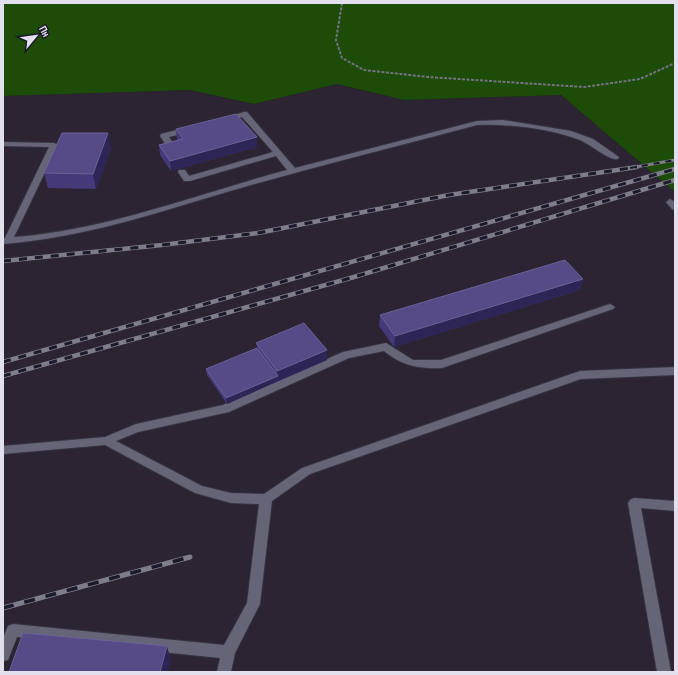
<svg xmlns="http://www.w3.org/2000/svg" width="678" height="675" viewBox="0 0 678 675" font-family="'Sofia Sans Condensed',sans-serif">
<rect width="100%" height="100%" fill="#1b1a2a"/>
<!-- industrial -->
<polygon fill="#2c2333" points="337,84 404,100 561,95 675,192 675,672 3,672 3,96 190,90 254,104"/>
<!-- green -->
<polygon fill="#1c4c07" points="3,3 675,3 675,192 561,95 404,100 337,84 254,104 190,90 3,96"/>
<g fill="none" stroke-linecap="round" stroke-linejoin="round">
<defs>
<g id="service">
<path d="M244 112H247L295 168 477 121 503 120 571 131 593 139 619 157 618 159C609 161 590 144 580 140 548 128 511 124 477 125 399 146 321 165 244 187 161 211 89 237 3 244V238H5L49 147 3 146V142L54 143 58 145 14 237C108 230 197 194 287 170L276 156 190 181H184L178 172 179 170H185L189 176 273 152 242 117 225 121 221 119Z"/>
<polygon points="189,127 193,129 192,131 169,137 175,146 174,148 168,148 160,136 161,134"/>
<polygon points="670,199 675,202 675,210 672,209 666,202"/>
<path d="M610 304 615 307 613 309 442 368C419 369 402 366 384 351L349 358 229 412 138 432 116 441 202 486 231 493 264 494 302 468 580 371 675 367V375L581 379 310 474 272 501 260 604 235 653 231 672H217L220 658 17 637 8 660 3 661V638L8 626 13 624 224 645 247 603 259 504 231 503 195 493 105 445 3 454V446L105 437 136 424 223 405 343 352 386 343 413 360H441Z"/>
<polygon points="634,498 675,501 675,511 641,508 671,672 657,672 628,503 630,500"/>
</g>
</defs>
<!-- service casing -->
<use href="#service" stroke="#363542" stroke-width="2"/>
<!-- path -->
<polyline stroke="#747382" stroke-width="2" stroke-dasharray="3 1.5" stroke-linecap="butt" points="342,3 336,40 342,58 364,70 428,77 584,87 640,79 675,63"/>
<!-- service -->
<use href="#service" fill="#666578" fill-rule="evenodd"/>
<defs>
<polyline id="rail-far2" points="630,168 675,160"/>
<g id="rail-far1">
<polyline points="3,261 162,245 258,233 449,195 637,167"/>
<polyline points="3,362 675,169"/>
<polyline points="3,376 354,277 675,180"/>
</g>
<polyline id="rail" points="3,608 190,557"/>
</defs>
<!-- rail-far2 casing -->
<use href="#rail-far2" stroke="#7e7d8b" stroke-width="3"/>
<!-- rail-far1 casing -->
<use href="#rail-far1" stroke="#7e7d8b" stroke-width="4.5"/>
<!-- rail casing -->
<use href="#rail" stroke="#7e7d8b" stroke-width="5"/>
<!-- rail-far2 -->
<use href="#rail-far2" stroke="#1b1a2a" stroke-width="2" stroke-dasharray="6" stroke-linecap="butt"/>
<!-- rail-far1 -->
<use href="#rail-far1" stroke="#1b1a2a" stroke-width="3" stroke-dasharray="8" stroke-linecap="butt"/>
<!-- rail -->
<use href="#rail" stroke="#1b1a2a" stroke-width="3.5" stroke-dasharray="11" stroke-linecap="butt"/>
</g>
<!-- wall -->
<g fill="#45397a">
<polygon points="176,129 257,137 257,147 171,171 160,155 159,145 177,140"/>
<polygon points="111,148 96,189 48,188 44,173"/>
<polygon points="583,279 580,290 394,347 379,326 380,315"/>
<polygon points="256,343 327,360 227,404 207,375 206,369 257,348"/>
</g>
<!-- shaded-wall -->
<g fill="#2d2555">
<polygon points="108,133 111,148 96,189 93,174"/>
<polygon points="257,137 257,147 171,171 170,161"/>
<polygon points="583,279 580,290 394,347 395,336"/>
<polygon points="327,350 327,360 278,381 277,371"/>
<polygon points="278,376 278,381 227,404 226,398"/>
<polygon points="167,646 171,661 168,672 160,672"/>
</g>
<!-- building -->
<g fill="#564b86" stroke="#6b6296">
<polygon points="236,114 257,137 170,161 159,145 183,139 176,129"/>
<polygon points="62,133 108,133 93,174 44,173"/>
<polygon points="565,260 583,279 395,336 380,315"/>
<polygon points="304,323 327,350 277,371 256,343"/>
<polygon points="257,348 278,376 226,398 206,369"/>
<polygon points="23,633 167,646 160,672 9,672"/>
</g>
<!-- border -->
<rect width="678" height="675" fill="none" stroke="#e1e0ec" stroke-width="8"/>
<!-- north arrow -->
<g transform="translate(36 36) rotate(61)" stroke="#1b1a2a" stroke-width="3" paint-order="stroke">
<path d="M0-3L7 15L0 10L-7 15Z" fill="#e1e0ec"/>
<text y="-6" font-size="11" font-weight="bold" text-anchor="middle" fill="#e1e0ec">Пн</text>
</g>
</svg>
